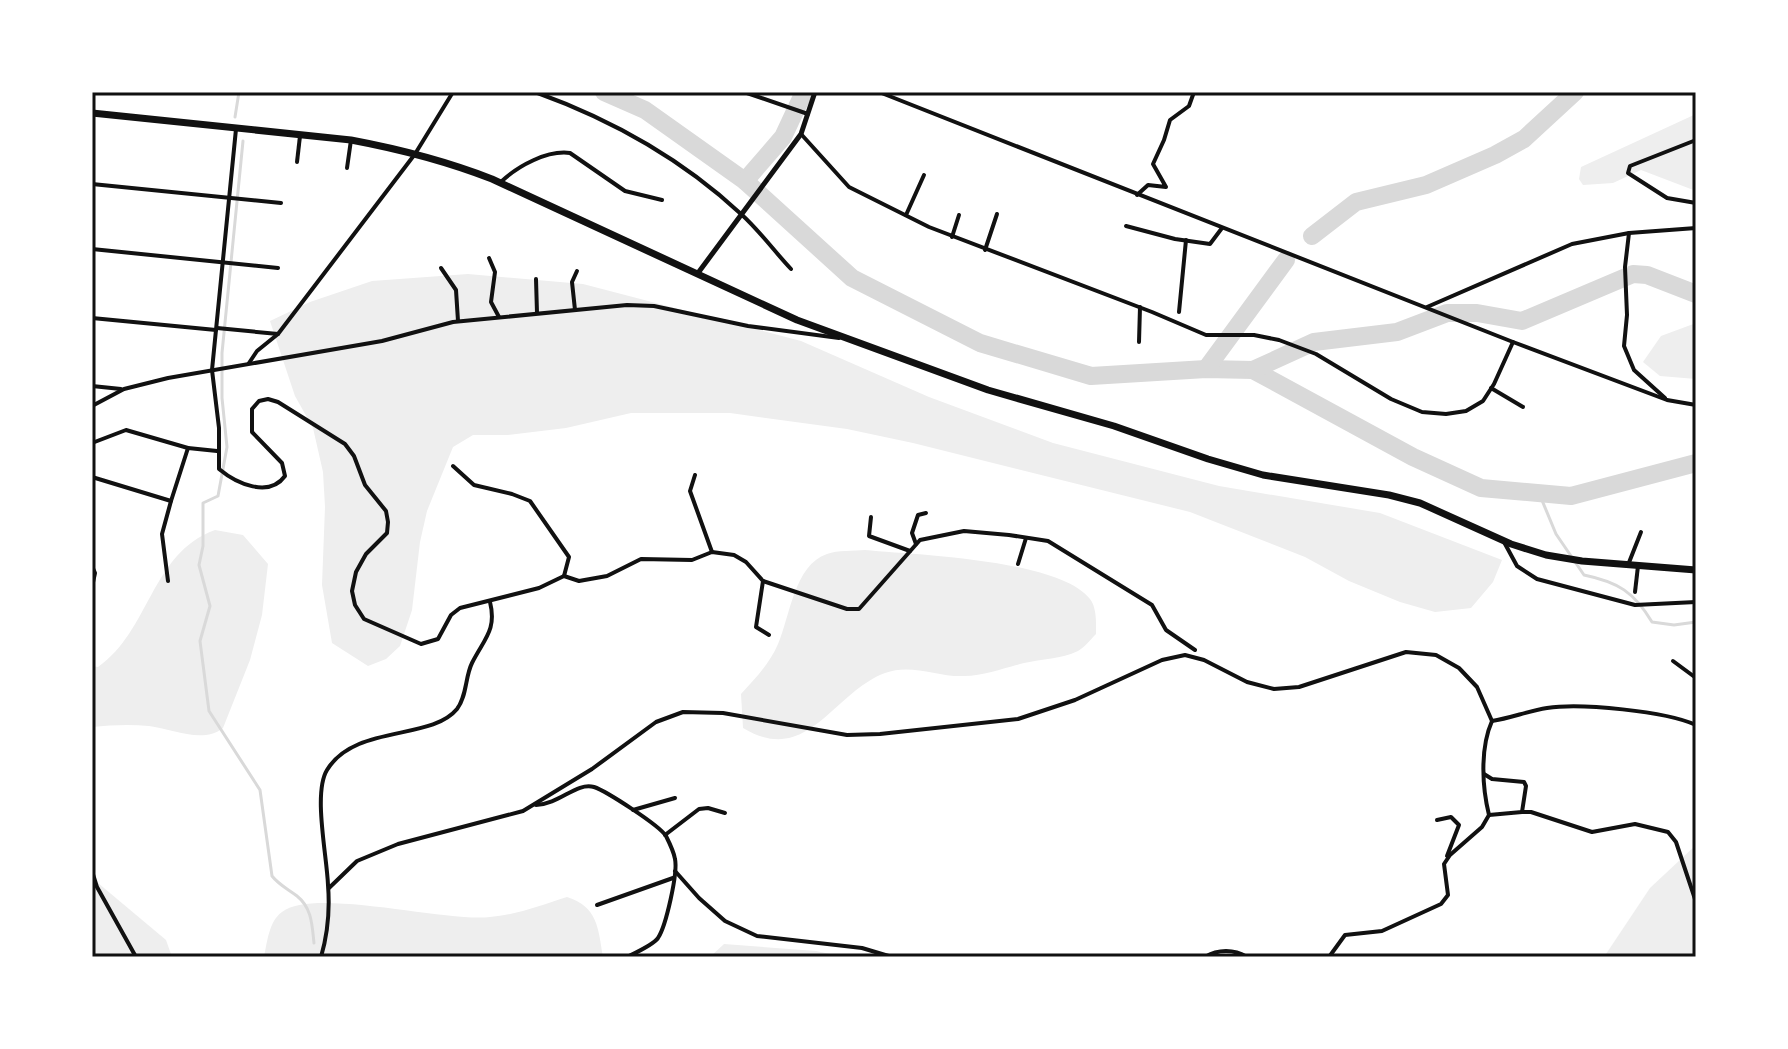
<svg xmlns="http://www.w3.org/2000/svg" width="1788" height="1049" viewBox="0 0 1788 1049" font-family="Signika,sans-serif">
<rect width="100%" height="100%" fill="#fff"/>
<!-- green -->
<g fill="#eee">
<polygon points="1696,114 1696,191 1641,170 1613,183 1583,185 1579,179 1581,167"/>
<polygon points="468,274 583,284 801,341 929,397 1053,443 1219,486 1380,513 1502,560 1493,582 1471,608 1435,612 1400,602 1349,581 1305,557 1190,512 913,443 847,429 730,413 631,413 566,428 508,435 473,435 453,447 427,511 420,542 412,610 400,646 386,659 368,666 332,643 322,585 325,507 323,472 313,428 295,396 270,321 310,302 372,281"/>
<polygon points="1696,323 1696,379 1660,376 1643,362 1661,336"/>
<path d="M215 530 243 535 268 564 262 615 250 660 223 728C203 744 172 729 149 726 130 724 111 725 92 727V666L98 667C150 631 151 553 215 530Z"/>
<path d="M865 550C915 555 1059 559 1090 599 1097 608 1096 623 1096 634 1090 640 1085 647 1078 651 1061 659 1042 659 1024 663 1004 668 985 676 964 676 937 677 911 663 885 673 832 693 808 767 743 728L741 694C755 679 770 663 778 644 790 617 794 565 827 554 838 550 853 551 865 550Z"/>
<polygon points="1696,845 1696,957 1604,957 1650,888"/>
<polygon points="92,878 166,940 172,957 92,957"/>
<path d="M567 897C598 907 598 928 603 957H264C267 943 269 921 282 912 313 887 444 922 490 917 516 915 542 905 567 897Z"/>
<polygon points="724,944 816,951 844,957 710,957"/>
</g>
<g fill="none" stroke-linecap="round" stroke-linejoin="round">
<!-- stream -->
<g stroke="#d9d9d9" stroke-width="3">
<polyline points="235,117 239,92"/>
<path d="M243 141 222 353V398L227 447 218 496 203 503V546L199 565 210 606 200 641 209 711 260 790 272 876C279 885 288 889 297 896 312 908 312 925 314 943"/>
<path d="M1539 493 1556 534 1584 575C1618 582 1634 592 1652 622L1674 625 1696 622"/>
</g>
<!-- river -->
<g stroke="#d9d9d9" stroke-width="18">
<polyline points="604,92 645,110 745,181 852,278 980,343 1091,376 1206,369 1253,370 1413,457 1481,488 1571,496 1696,463"/>
<polyline points="745,181 783,137 804,92"/>
<polyline points="1312,236 1356,202 1426,185 1495,155 1524,139 1575,92"/>
<polyline points="1206,369 1286,260"/>
<polyline points="1253,370 1314,342 1397,332 1447,313 1477,313 1522,321 1633,274 1647,275 1696,294"/>
</g>
<!-- minor -->
<g stroke="#111" stroke-width="4">
<path d="M535 92C610 119 682 159 741 214 759 230 774 251 791 269"/>
<polyline points="744,92 808,114"/>
<polyline points="879,92 1513,342 1667,400 1696,405"/>
<path d="M236 129 212 370 219 428V469C237 484 269 498 285 476L282 463 252 432V409L259 401 268 399 278 402 345 444 354 456 365 485 386 511 388 522 387 533 366 554 356 572 352 591 355 605 364 619 421 644 438 639 451 615 460 608 539 588 564 576 569 557 530 501 512 494 474 485 453 466"/>
<polyline points="801,134 849,187 929,227 1152,312 1206,335 1254,335 1279,340 1316,354 1391,399 1422,412 1446,414 1466,411 1483,401 1494,384 1513,342"/>
<polyline points="1696,140 1630,166 1628,173 1667,198 1696,203"/>
<polyline points="297,162 300,136"/>
<polyline points="347,168 351,140"/>
<path d="M502 181C518 166 547 150 570 153L625 191 662 200"/>
<polyline points="92,184 281,203"/>
<polyline points="1137,195 1148,185 1166,187 1153,164 1164,140 1170,120 1189,106 1194,92"/>
<polyline points="906,215 924,175"/>
<polyline points="1126,226 1175,239 1210,244 1222,228"/>
<polyline points="1629,233 1625,267 1627,315 1624,346 1634,370 1665,398"/>
<polyline points="952,237 959,215"/>
<polyline points="92,249 278,268"/>
<polyline points="985,250 997,214"/>
<polyline points="489,258 495,272 491,302 499,317"/>
<polyline points="441,268 456,290 458,321"/>
<polyline points="536,279 537,313"/>
<polyline points="1427,307 1572,244 1629,233 1696,228"/>
<polyline points="575,310 572,282 577,271"/>
<polyline points="1179,312 1186,240"/>
<polyline points="92,318 216,330"/>
<polyline points="217,328 278,334"/>
<polyline points="1139,342 1140,307"/>
<polyline points="249,363 257,351 278,334 415,154 453,92"/>
<polyline points="92,386 121,389"/>
<polyline points="1491,388 1523,407"/>
<polyline points="92,406 124,389 168,378 382,341 453,322 627,305 654,306 748,326 839,338"/>
<polyline points="92,443 126,430 188,448"/>
<polyline points="695,475 690,491 712,552"/>
<polyline points="92,477 171,501 162,534 168,581"/>
<polyline points="171,501 188,448 217,451"/>
<polyline points="871,517 869,536 910,551"/>
<polyline points="1504,542 1517,566 1537,579 1635,605 1696,602"/>
<polyline points="916,544 912,533 918,515 926,513"/>
<polyline points="1018,564 1026,538"/>
<polyline points="1628,565 1641,532"/>
<polyline points="92,566 95,573 92,587"/>
<polyline points="564,576 579,581 607,576 641,559 692,560 712,552 734,555 746,562 763,581 847,609 859,609 920,540 964,531 1009,535 1048,541 1152,605 1166,630 1195,650"/>
<polyline points="763,581 756,627 769,635"/>
<polyline points="1635,592 1638,566"/>
<polyline points="1673,661 1696,678"/>
<path d="M1492 721C1511 718 1528 711 1547 708 1581 703 1665 711 1696 725"/>
<polyline points="1484,774 1492,779 1524,782 1526,786 1522,812 1489,815"/>
<path d="M536 805C560 804 576 782 594 787 606 791 659 825 666 836 669 842 674 852 675 859 678 873 666 926 658 938 653 945 635 953 627 957"/>
<polyline points="633,810 675,798"/>
<polyline points="1522,812 1531,812 1592,832 1635,824 1668,832 1676,842 1696,902"/>
<polyline points="1437,820 1451,817 1459,825 1447,856"/>
<polyline points="665,835 699,809 708,808 725,813"/>
<polyline points="92,871 97,887 136,957"/>
<polyline points="675,871 699,898 725,921 757,936 862,948 892,957"/>
<path d="M329 888 357 861 398 844 523 811 592 769 656 722 683 712 723 713 847 735 880 734 1018 719 1075 700 1162 660 1185 655 1204 660 1247 682 1274 689 1299 687 1406 652 1436 655 1459 668 1477 687 1492 721C1480 748 1482 787 1489 815L1482 827 1450 855 1444 864 1448 895 1441 904 1382 931 1345 935 1329 957"/>
<polyline points="597,905 673,878"/>
<path d="M321 957C328 933 330 910 328 885 327 856 313 793 327 770 355 724 431 741 457 709 467 696 465 677 472 663 484 639 497 630 490 602"/>
<path d="M1205 957C1218 949 1234 949 1247 957"/>
<polyline points="1646,957 1657,957"/>
</g>
<!-- tertiary -->
<polyline stroke="#111" stroke-width="5" points="698,273 801,134 815,92"/>
<!-- trunk -->
<path stroke="#111" stroke-width="7" d="M92 113 351 140C399 149 446 161 492 179L797 320 988 390 1114 426 1208 459 1263 475 1389 495 1420 503 1511 544 1546 555 1582 561 1696 570"/>
</g>
<!-- border -->
<rect width="1788" height="1049" fill="none" stroke="#ffffff" stroke-width="188"/>
<rect x="94" y="94" width="1600" height="861" fill="none" stroke="#111" stroke-width="3"/>
</svg>
